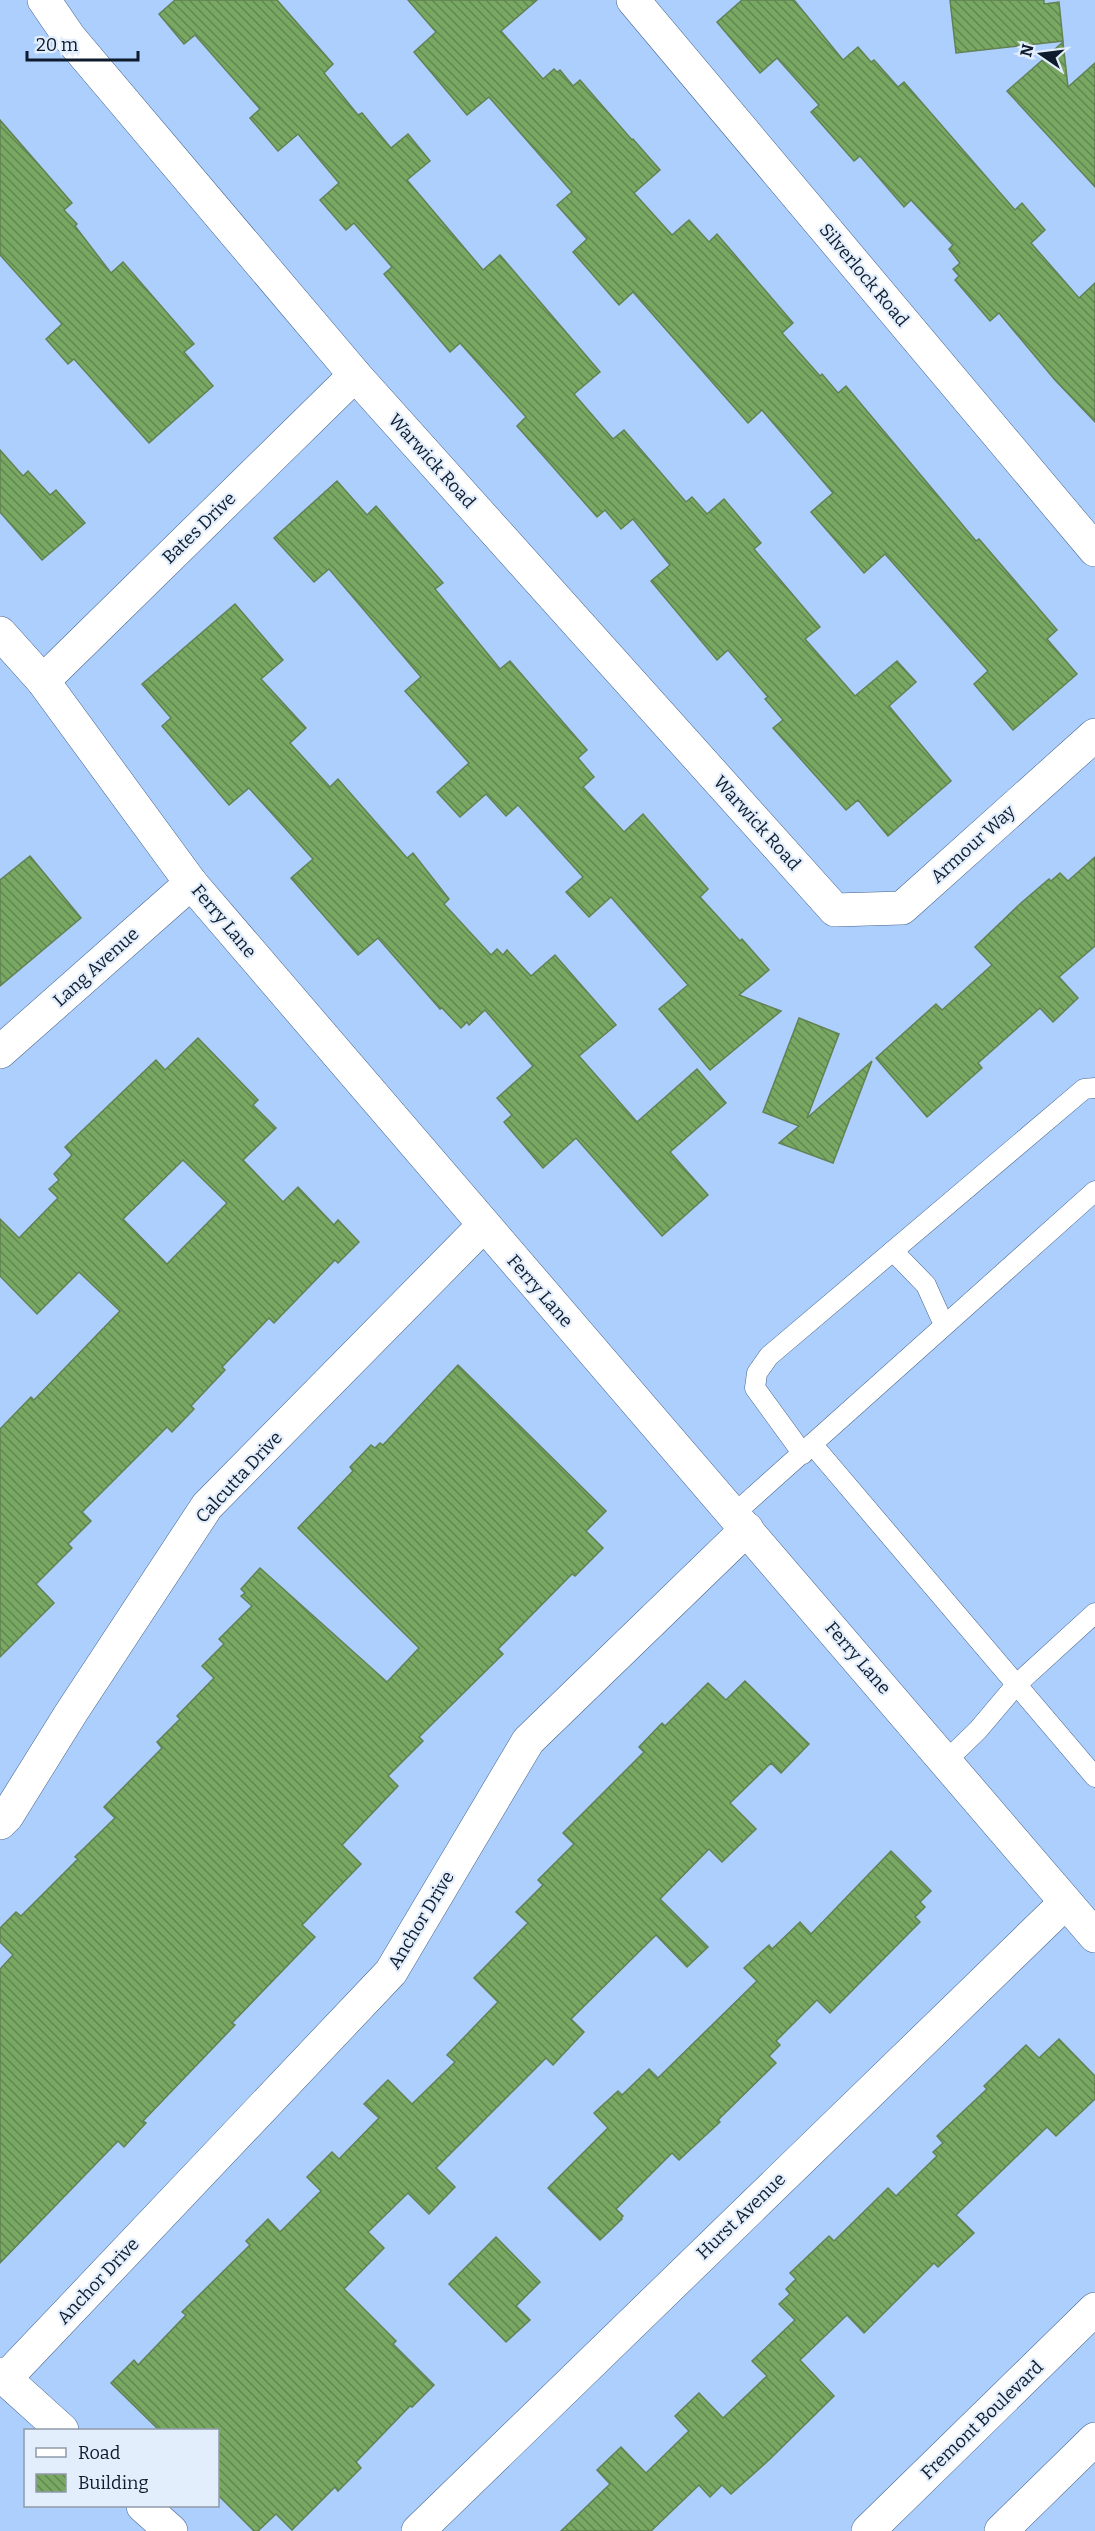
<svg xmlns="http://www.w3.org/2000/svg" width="1095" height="2531" viewBox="0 0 1095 2531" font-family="Bitter,serif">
<defs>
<pattern id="building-back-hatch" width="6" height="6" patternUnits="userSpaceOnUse" patternTransform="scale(1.5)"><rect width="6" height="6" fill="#78a862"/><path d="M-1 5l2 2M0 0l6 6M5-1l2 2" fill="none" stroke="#618851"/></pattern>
</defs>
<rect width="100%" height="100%" fill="#adcffd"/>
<!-- building -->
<g fill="url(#building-back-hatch)" stroke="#628154" stroke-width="1.5" fill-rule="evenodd">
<polygon points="175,0 277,0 333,64 324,73 358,115 362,113 391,148 408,134 430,161 407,180 483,270 500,255 600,372 574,394 613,439 624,430 686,502 692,497 707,514 724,499 761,543 754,549 820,627 805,639 855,696 897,661 916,682 889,706 951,781 888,836 858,800 846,810 773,728 783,720 765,699 768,697 728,650 717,660 651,581 670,565 633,519 621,529 605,510 597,517 517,426 526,417 460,343 450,352 384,274 392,267 354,223 346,230 320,200 339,183 298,134 278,151 250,118 260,109 195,35 184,44 159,14"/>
<polygon points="408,0 537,0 501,31 543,79 554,69 557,72 560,70 573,86 580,80 632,140 633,139 660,170 634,193 672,235 689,220 709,242 717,234 793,323 782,333 820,376 822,374 838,393 846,386 976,541 979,539 1057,630 1047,639 1077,674 1013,730 974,684 988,671 885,554 864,573 811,512 833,493 762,410 748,423 633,292 619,305 573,252 587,239 557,205 572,192 489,97 467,115 414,52 436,32"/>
<polygon points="742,0 794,0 843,60 858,47 871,62 874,60 898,87 904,82 1015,210 1022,203 1045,230 1031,243 1079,298 1095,283 1095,422 1055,380 999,313 990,321 955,280 959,276 953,269 960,263 949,249 953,245 911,200 904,207 860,156 854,161 811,112 819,105 777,58 760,73 717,22"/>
<polygon points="950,0 1044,0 1044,4 1059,2 1063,41 956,53"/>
<polygon points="1063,42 1068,87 1095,63 1095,187 1007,91"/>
<polygon points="0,120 72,203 64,210 77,224 75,226 111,273 123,262 194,344 184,352 213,386 149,443 74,359 68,364 46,339 62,324 0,255"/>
<polygon points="0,450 23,476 28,471 50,495 56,490 85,523 42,560 0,512"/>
<polygon points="337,481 367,515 376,506 443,583 435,589 500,669 510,661 587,750 578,758 594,777 583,787 624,832 643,814 708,889 700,897 740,941 742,939 769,970 739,995 781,1011 710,1070 659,1009 688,985 611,897 589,917 566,892 583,877 518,805 506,816 486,794 460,817 437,792 469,763 405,691 421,677 329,569 314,582 274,538"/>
<polygon points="235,604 283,660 261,679 306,728 290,743 330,787 338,779 407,858 413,853 449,899 444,904 491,955 497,949 503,955 507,950 531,976 555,955 616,1025 579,1056 637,1122 697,1069 726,1103 670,1152 708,1195 662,1236 576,1138 543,1168 504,1122 512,1115 497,1098 533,1066 485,1010 469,1025 467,1022 461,1028 442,1008 440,1009 378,938 358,955 291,878 313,859 249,788 229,805 162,726 171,718 142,684"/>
<polygon points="30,856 81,918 0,986 0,880"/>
<polygon points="1095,857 1095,946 1059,977 1078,998 1053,1022 1040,1008 978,1063 982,1068 927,1117 876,1058 936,1004 942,1010 992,965 975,947 1021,903 1049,879 1051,881 1060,873 1068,881"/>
<polygon points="799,1018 839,1034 807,1118 872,1061 833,1163 779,1143 799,1126 763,1112"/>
<path d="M198 1038 258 1100 253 1105 276 1128 243 1160 283 1202 298 1187 334 1225 338 1220 359 1242 338 1263 335 1260 274 1323 269 1318 222 1367 225 1370 191 1406 194 1409 172 1432 167 1427 82 1512 91 1521 68 1544 72 1548 36 1584 54 1603 0 1657V1429L31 1397 34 1400 120 1311 79 1272 37 1314 0 1276V1219L19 1238 58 1198 49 1189 59 1180 54 1174 72 1155 65 1147 156 1060 165 1070ZM183 1160 227 1203 167 1264 123 1219Z"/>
<polygon points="458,1365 606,1511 586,1531 603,1548 575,1576 572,1574 498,1649 503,1654 419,1737 423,1741 388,1776 398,1786 342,1845 361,1864 302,1925 315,1937 232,2023 235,2025 143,2121 146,2123 124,2147 118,2141 0,2263 0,1969 13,1955 0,1942 0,1928 16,1912 21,1916 78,1859 75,1857 115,1818 104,1807 162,1748 157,1742 180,1719 177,1716 214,1678 202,1666 224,1644 219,1639 252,1606 241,1596 245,1593 241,1589 260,1568 387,1682 419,1648 298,1528 353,1471 350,1467 371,1445 375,1448 380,1443 383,1445"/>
<polygon points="745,1681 809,1744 781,1773 771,1763 730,1803 756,1829 722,1862 709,1849 660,1899 708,1947 687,1967 656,1935 571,2019 584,2032 553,2065 546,2058 436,2168 455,2187 429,2214 408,2193 368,2232 384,2248 344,2289 396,2341 393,2344 434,2385 412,2407 410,2406 356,2462 361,2468 338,2491 335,2487 292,2530 276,2514 258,2531 254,2531 218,2495 218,2430 159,2430 111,2383 134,2360 138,2365 186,2315 182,2312 250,2245 246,2241 268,2219 280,2232 321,2191 307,2177 332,2152 339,2159 379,2118 364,2104 388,2080 412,2104 455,2062 447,2055 498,2002 474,1978 528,1923 516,1912 543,1885 538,1880 574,1844 563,1833 644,1752 639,1747 662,1723 665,1726 708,1683 726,1700"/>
<polygon points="891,1851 931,1891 920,1902 925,1907 915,1917 920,1922 830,2013 817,2000 776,2041 780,2045 769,2056 776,2063 718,2120 720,2122 679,2160 672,2153 616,2209 623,2216 621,2218 622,2219 600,2240 548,2188 608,2128 594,2113 618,2091 622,2095 649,2069 658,2078 757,1981 744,1968 769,1945 772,1949 800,1922 811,1934"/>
<polygon points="1059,2039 1095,2076 1095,2099 1056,2136 1047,2127 956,2215 974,2233 938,2267 934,2263 864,2333 847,2315 800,2360 834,2396 769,2460 731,2494 722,2485 710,2497 699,2485 651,2531 561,2531 610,2484 597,2470 621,2447 646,2473 689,2431 675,2416 699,2393 723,2418 767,2376 752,2361 795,2320 779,2304 790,2294 786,2289 796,2279 790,2273 829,2236 834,2241 888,2188 896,2196 937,2156 933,2152 943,2143 937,2136 987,2089 984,2086 1026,2045 1039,2058"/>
<polygon points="496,2237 540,2282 516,2306 530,2320 506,2342 449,2284"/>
</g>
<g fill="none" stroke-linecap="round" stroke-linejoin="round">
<defs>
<g id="lane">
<polyline points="893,1251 926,1285 944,1325"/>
<polyline points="812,1444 1095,1777"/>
<polyline points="803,1454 755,1388 757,1373 769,1356 1084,1089 1095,1088"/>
<polyline points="734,1514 1095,1191"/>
<polyline points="946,1761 978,1730 1016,1685 1095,1613"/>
</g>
<g id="street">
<polyline points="44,0 70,38 355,375 835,910 902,908 1095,735"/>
<polyline points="633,0 1095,550"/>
<polyline points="0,633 43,681 191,883 1095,1936"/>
<polyline points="43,681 355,375"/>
<polyline points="0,1052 191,883"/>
<polyline points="0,1823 7,1816 71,1713 207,1506 483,1226"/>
<polyline points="0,2374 62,2430"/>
<polyline points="5,2379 391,1972 528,1741 747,1529"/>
<polyline points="143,2506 171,2531"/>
<polyline points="418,2531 1065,1903"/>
</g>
<g id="primary">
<polyline points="868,2531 1095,2309"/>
<polyline points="1001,2531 1095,2439"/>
</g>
</defs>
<!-- lane casing -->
<use href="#lane" stroke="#46648d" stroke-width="21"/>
<!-- street casing -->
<use href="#street" stroke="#46648d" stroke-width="34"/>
<!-- primary casing -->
<use href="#primary" stroke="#46648d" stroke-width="34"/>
<!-- lane -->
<use href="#lane" stroke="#fff" stroke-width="20"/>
<!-- street -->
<use href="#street" stroke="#fff" stroke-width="33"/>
<!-- primary -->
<use href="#primary" stroke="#fff" stroke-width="33"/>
</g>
<g text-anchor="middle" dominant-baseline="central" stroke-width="4.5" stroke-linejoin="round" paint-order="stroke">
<!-- street labels -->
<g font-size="18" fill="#0e1b2c" stroke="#e3eefc">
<text transform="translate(864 275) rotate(50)">Silverlock Road</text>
<text transform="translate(432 461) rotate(48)">Warwick Road</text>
<text transform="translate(199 528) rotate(-44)">Bates Drive</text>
<text transform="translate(757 823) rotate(48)">Warwick Road</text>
<text transform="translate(973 844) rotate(-42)">Armour Way</text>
<text transform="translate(224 921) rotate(50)">Ferry Lane</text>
<text transform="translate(96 967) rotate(-42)">Lang Avenue</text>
<text transform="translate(540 1291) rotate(49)">Ferry Lane</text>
<text transform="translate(239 1477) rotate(-47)">Calcutta Drive</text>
<text transform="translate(858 1658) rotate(49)">Ferry Lane</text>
<text transform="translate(421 1920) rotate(-59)">Anchor Drive</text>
<text transform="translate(741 2216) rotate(-44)">Hurst Avenue</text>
<text transform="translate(98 2281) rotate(-47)">Anchor Drive</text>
<text transform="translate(982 2420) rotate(-44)">Fremont Boulevard</text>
</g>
</g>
<!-- legend -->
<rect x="24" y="2429" width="195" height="78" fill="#e3eefc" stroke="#8e9aa9" stroke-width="1.5"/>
<rect x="36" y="2448" width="30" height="9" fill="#ffffff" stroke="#8e9aa9" stroke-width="1.5"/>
<text x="78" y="2459" font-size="18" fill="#0e1b2c">Road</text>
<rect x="36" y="2474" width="30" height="18" fill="url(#building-back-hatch)" stroke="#8e9aa9" stroke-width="1.5"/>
<text x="78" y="2489" font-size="18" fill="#0e1b2c">Building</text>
<!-- north arrow -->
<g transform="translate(1041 54) rotate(284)" stroke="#e3eefc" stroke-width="4.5" paint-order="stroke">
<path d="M0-4.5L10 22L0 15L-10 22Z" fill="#0e1b2c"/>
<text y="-9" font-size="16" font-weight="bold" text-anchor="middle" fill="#0e1b2c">N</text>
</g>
<!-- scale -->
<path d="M27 51v9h111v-9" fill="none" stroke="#0e1b2c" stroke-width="3"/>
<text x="36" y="51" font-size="18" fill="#0e1b2c" stroke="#e3eefc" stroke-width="4.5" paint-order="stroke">20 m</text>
</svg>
